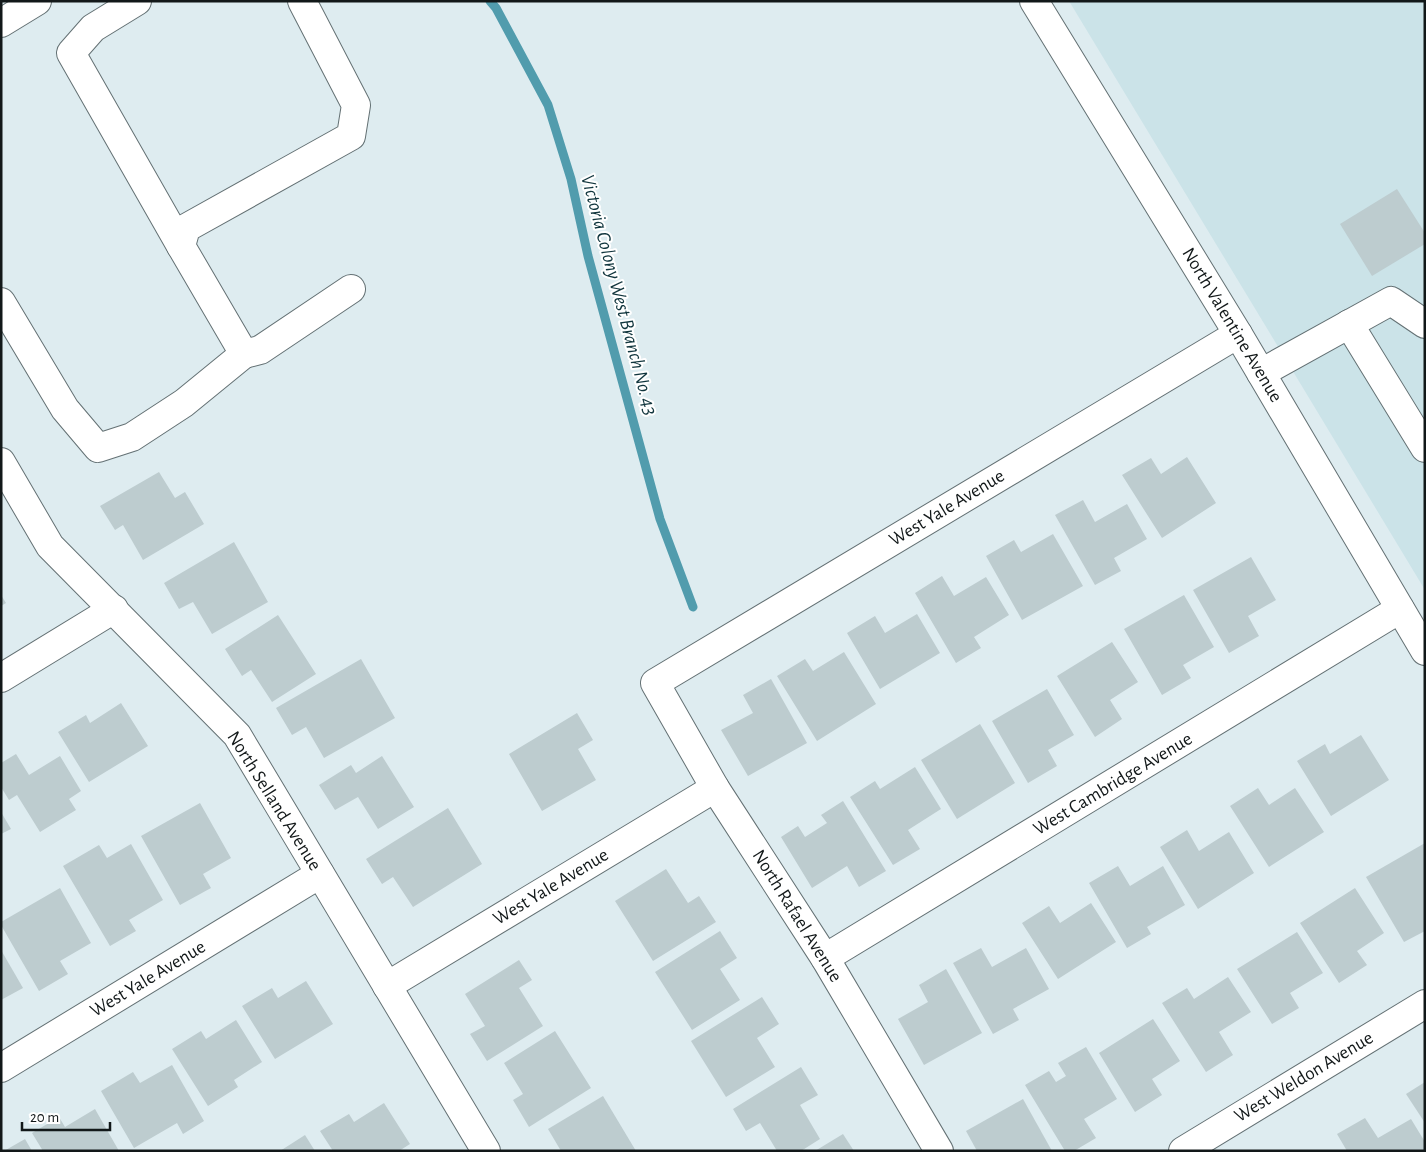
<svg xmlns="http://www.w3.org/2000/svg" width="1426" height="1152" viewBox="0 0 1426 1152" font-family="'Alegreya Sans',sans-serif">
<rect width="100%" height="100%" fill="#deecf0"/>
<!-- built -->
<polygon fill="#cbe3e8" points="1069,1 1425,1 1425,590 1271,335"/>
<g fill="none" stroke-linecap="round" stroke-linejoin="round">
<!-- stream -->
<polyline stroke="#519cad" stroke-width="9" points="490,1 496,8 548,105 571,179 588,256 660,519 693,607"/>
</g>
<!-- building -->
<g fill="#bdcccf">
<polygon points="1397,189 1425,233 1425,244 1372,276 1340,224"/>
<polygon points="1187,457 1216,503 1162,538 1122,475 1151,458 1161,474"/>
<polygon points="159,472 175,498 185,492 204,524 143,560 123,525 115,530 100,506"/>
<polygon points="1083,500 1095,522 1127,504 1147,539 1114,558 1121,571 1095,585 1055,515"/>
<polygon points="1053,534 1083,586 1022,620 986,556 1014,540 1021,552"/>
<polygon points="234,542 268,602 212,634 193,602 179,609 164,583"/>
<polygon points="1251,557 1276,600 1248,616 1259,636 1229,653 1193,590"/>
<polygon points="942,576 954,596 986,577 1009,615 974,637 981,648 956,663 915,593"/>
<polygon points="1,595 6,603 1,606"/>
<polygon points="1184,595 1214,647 1183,665 1191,678 1162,695 1124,629"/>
<polygon points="917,614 940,653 880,689 847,633 875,616 885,633"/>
<polygon points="278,615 316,674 272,702 251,670 242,676 225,649"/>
<polygon points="1112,642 1138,682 1110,700 1122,719 1095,737 1057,676"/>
<polygon points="844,652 876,704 817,741 777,676 805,659 813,671"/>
<polygon points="361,659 395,718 324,758 306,727 292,735 276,708"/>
<polygon points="771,679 807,743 748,776 721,730 753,713 743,695"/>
<polygon points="1047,689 1074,735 1048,750 1057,766 1028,783 992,721"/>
<polygon points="121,703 148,746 89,782 58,732 86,715 90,723"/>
<polygon points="577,713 593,740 578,749 596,780 542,811 509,754"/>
<polygon points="980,724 1015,783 957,819 921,760"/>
<polygon points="1361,735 1389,780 1331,816 1297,761 1325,744 1330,754"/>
<polygon points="16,754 29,775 60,756 81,791 69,799 76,810 40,832 17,795 9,800 1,787 1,763"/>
<polygon points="382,756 414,807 378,829 358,797 335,810 319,785 351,765 356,773"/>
<polygon points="915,767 941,809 908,830 920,849 893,865 850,797 875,781 880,789"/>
<polygon points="1258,788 1269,805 1295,788 1324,832 1269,867 1230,806"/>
<polygon points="843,801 886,871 859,887 847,866 812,888 781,837 798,826 805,837 827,823 821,815"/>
<polygon points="200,803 231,858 203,874 211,888 180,905 141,836"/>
<polygon points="448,808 482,864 413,907 393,877 382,884 366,859"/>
<polygon points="1,812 11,829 1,834"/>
<polygon points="1187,830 1199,851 1229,832 1254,873 1198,909 1160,847"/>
<polygon points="1425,843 1425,931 1404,942 1366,877"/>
<polygon points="131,844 163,900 129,920 136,931 110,946 63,866 99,845 107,858"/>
<polygon points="1118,866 1130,886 1163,866 1185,905 1147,927 1151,934 1127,948 1089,883"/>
<polygon points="666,869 688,903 699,896 716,922 653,961 615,901"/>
<polygon points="60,888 91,943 60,961 68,974 39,991 1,925 1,922"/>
<polygon points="1355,888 1384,933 1357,951 1367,965 1339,983 1300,923"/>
<polygon points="1091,903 1116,942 1058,979 1022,923 1049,906 1060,923"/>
<polygon points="720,931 737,958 720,969 740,1000 692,1030 655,972"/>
<polygon points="1297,932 1323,973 1290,993 1299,1008 1272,1024 1237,969"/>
<polygon points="981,948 992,967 1026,948 1049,989 1013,1009 1019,1020 993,1034 953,963"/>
<polygon points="1,950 23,988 1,1000"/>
<polygon points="519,960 532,980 519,988 543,1026 487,1061 470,1034 485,1026 465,994"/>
<polygon points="946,969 982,1033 924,1065 898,1019 928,1002 919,985"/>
<polygon points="1228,977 1251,1012 1219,1032 1233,1055 1206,1072 1162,1003 1187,988 1194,999"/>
<polygon points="306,981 333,1024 275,1059 242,1006 272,988 278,998"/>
<polygon points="762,997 779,1024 757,1038 775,1067 726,1097 691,1041"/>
<polygon points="1153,1019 1180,1061 1152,1079 1162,1095 1135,1112 1099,1053"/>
<polygon points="236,1020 262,1062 234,1080 238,1087 208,1106 172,1049 201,1031 206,1039"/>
<polygon points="555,1031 591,1088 529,1127 513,1100 523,1094 504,1063"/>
<polygon points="1086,1047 1117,1099 1084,1119 1096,1138 1074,1151 1065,1151 1025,1085 1049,1071 1056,1082 1066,1076 1058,1063"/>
<polygon points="172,1065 204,1121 183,1134 177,1123 134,1148 101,1091 133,1072 140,1083"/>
<polygon points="801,1067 818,1095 800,1105 820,1139 801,1151 777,1151 760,1123 746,1131 733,1109"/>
<polygon points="1425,1082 1425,1123 1406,1094"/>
<polygon points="603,1096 636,1151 561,1151 548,1129"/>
<polygon points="1023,1099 1052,1151 977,1151 966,1131"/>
<polygon points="384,1103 410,1144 399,1151 333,1151 320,1131 349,1114 354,1122"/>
<polygon points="95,1109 119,1151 43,1151 32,1133 59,1117 65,1127"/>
<polygon points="1365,1118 1378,1138 1411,1119 1425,1142 1425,1151 1347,1151 1337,1134"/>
<polygon points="843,1134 854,1151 815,1151"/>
<polygon points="305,1135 315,1151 280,1151"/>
<polygon points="25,1139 32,1151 4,1151"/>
</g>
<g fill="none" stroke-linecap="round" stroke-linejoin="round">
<defs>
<g id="minor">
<polyline points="137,1 93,28 71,53 181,246"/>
<polyline points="302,1 356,105 351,136 186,228 181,246 244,354 260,350 351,289"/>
<polyline points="1034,1 1238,334 1425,651"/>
<polyline points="1,302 65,409 98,448 132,437 184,403 244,354"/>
<polyline points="1349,324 1425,448"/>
<polyline points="1261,373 1391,301 1425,324"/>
<polyline points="1,462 50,546 237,735 486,1151"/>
<polyline points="1,678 114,609"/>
<polyline points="825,958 1400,609"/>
<polyline points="387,986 715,788"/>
<polyline points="1,1068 320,874"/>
<polyline points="939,1151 825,958 715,788 655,683 1238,334"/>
<polyline points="1183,1151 1425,1004"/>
</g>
<polyline id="major" points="1,23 37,1"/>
</defs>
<!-- minor casing -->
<use href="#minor" stroke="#647174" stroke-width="30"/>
<!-- major casing -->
<use href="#major" stroke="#647174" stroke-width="30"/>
<!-- minor -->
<use href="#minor" stroke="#fff" stroke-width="28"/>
<!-- major -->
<use href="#major" stroke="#fff" stroke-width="28"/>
</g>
<g text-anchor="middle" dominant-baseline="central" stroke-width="4" stroke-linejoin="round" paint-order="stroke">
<!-- street labels -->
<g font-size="19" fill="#121819" stroke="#fff">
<text transform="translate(1232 325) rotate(59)">North Valentine Avenue</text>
<text transform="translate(947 508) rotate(-31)">West Yale Avenue</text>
<text transform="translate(1113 784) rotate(-31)">West Cambridge Avenue</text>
<text transform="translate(274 801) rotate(58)">North Selland Avenue</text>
<text transform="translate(551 887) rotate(-31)">West Yale Avenue</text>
<text transform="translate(797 916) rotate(58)">North Rafael Avenue</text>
<text transform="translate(148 979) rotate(-31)">West Yale Avenue</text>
<text transform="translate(1304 1077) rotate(-31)">West Weldon Avenue</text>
</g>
<!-- water labels -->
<g font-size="20" font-style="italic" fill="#10353d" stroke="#fff">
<text transform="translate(619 295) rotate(75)">Victoria Colony West Branch No. 43</text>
</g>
</g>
<!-- border -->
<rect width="1426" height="1152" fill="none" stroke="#121819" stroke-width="5"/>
<!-- scale -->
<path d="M22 1122v8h88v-8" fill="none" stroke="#121819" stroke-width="2.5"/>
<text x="30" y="1122" font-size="15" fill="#121819" stroke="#ffffff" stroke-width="4" paint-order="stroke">20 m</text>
</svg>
